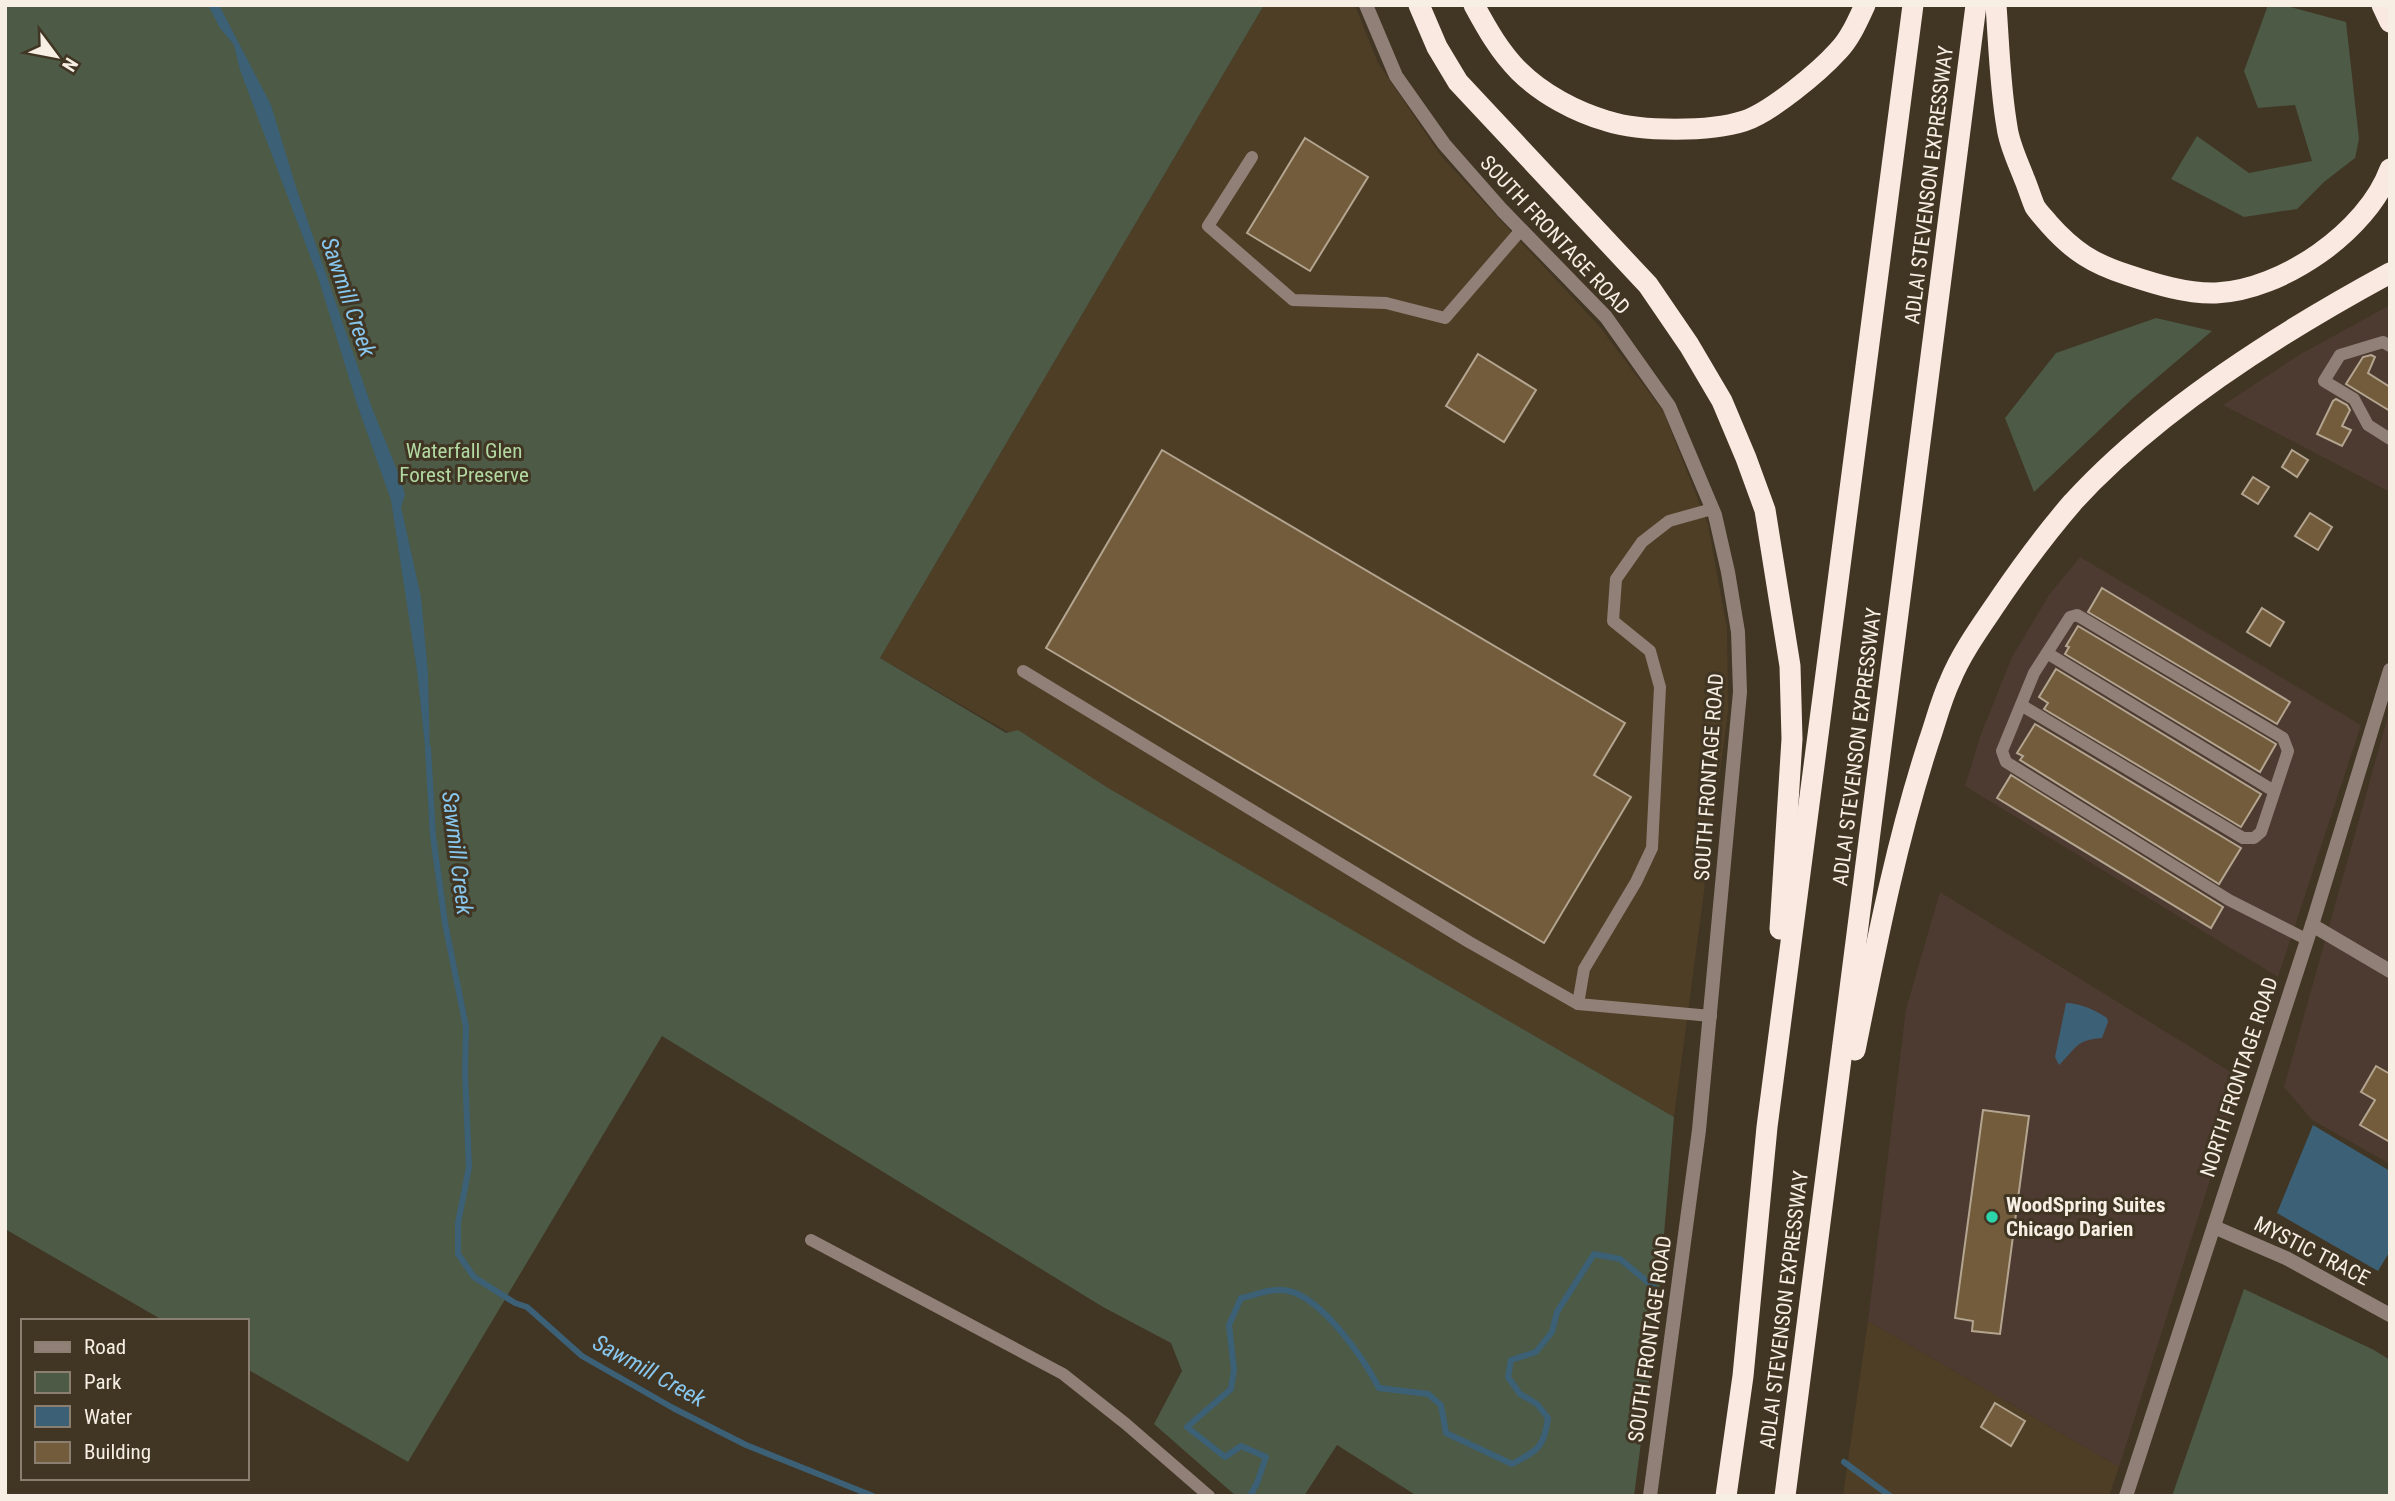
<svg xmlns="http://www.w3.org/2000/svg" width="2395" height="1501" viewBox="0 0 2395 1501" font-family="'Roboto Condensed',sans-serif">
<rect width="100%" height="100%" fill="#413524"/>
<!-- commercial -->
<g fill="#4d3b31">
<polygon points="2390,305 2390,492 2223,405 2299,355"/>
<polygon points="2080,557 2361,725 2278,977 1965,786 1980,737 2012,657 2049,595"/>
<polygon points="2390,709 2390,1164 2312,1120 2284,1087"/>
<polygon points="1940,892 2242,1079 2119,1467 1868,1321 1906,1009"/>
</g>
<!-- built -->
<g fill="#4e3e26">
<polygon points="1264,5 1355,5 1378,63 1441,156 1600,327 1663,411 1708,525 1727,628 1728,711 1674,1117 880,658"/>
<polygon points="1868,1321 2119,1467 2109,1496 1843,1496"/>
</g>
<!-- green -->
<g fill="#4c5a46">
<polygon points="5,5 1264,5 880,658 1006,733 1018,730 1108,788 1674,1117 1656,1328 1634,1496 1417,1496 1337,1445 1304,1496 1236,1496 1154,1424 1182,1371 1171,1343 1103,1307 662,1036 408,1462 247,1369 247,1321 164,1321 5,1229"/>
<polygon points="2268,5 2283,5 2346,22 2359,139 2355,158 2324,182 2297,209 2244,217 2171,179 2197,136 2249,173 2312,161 2295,105 2258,108 2244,71"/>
<polygon points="2156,318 2212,331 2132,399 2034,492 2005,418 2056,353"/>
<polygon points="2244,1289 2374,1350 2390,1360 2390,1496 2172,1496"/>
</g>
<!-- water -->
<g fill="#3c6076">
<polygon points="208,5 219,5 271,105 296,187 372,408 401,480 405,495 401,507 421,597 428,673 431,803 417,670 391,500 358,407 318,277 240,70 234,45 220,28"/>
<path d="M2066 1003C2080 1003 2095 1010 2107 1018L2108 1022 2102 1038C2075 1040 2077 1048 2059 1065L2055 1057Z"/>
<polygon points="2313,1125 2390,1171 2390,1251 2378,1271 2277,1213"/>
</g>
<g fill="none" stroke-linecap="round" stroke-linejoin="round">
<!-- stream -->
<g stroke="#3c6076" stroke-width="6">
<polyline points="428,748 433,836 445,923 466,1027 465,1073 469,1167 458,1223 458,1254 474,1277 515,1303 527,1307 582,1356 673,1408 746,1445 873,1496"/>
<polyline points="1844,1462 1890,1496"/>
<path d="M1250 1496 1257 1483 1266 1457 1241 1446 1225 1457 1187 1427 1231 1389 1234 1370 1229 1325 1241 1298C1256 1295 1274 1287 1289 1291 1323 1299 1364 1359 1379 1388L1428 1394 1441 1405 1446 1433 1512 1464C1538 1450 1544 1448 1548 1418L1537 1404 1520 1394 1508 1377 1511 1360 1536 1352 1552 1332 1557 1312 1594 1254 1620 1259 1656 1289"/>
</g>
</g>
<!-- building -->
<g fill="#725c3c" stroke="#b4a591" stroke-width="2">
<polygon points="1305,138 1368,177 1310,271 1247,233"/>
<polygon points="1478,354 1536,390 1504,442 1446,406"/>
<polygon points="2371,355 2375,357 2368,373 2390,387 2390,411 2346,384 2363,357"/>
<polygon points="2336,399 2347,405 2350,410 2342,426 2351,430 2342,446 2317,434 2333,401"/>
<polygon points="1162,450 1625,723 1594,775 1631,797 1544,943 1046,648"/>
<polygon points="2292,450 2308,460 2297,477 2282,467"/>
<polygon points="2253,477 2269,487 2258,504 2242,494"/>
<polygon points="2310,513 2332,527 2318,550 2295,536"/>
<polygon points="2102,588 2290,702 2277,724 2088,612"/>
<polygon points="2262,608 2284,622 2270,646 2247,632"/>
<polygon points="2078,626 2276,744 2260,772 2065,654 2069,647 2066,646"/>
<polygon points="2056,669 2261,794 2241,827 2044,709 2048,703 2039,697"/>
<polygon points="2035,724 2241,848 2219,884 2020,760 2023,756 2017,753"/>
<polygon points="2011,775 2223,907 2211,928 1997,798"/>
<polygon points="2376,1066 2390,1074 2390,1142 2360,1125 2375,1100 2361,1092"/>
<polygon points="1983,1110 2029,1116 2000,1334 1972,1331 1973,1321 1955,1318"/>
<polygon points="1995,1403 2025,1421 2011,1446 1981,1427"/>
</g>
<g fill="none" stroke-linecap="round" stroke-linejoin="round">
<!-- lane -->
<g stroke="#918077" stroke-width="12">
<polyline points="1252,157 1208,226 1293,300 1386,303 1445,318 1521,230"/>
<polyline points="2390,346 2383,342 2340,355 2324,381 2354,399 2368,425 2390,439"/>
<polyline points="2047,653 2274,791"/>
<polyline points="1023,671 1469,942 1578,1004"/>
<polyline points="2021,705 2243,838 2254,838 2261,832 2288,751 2283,738 2077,615 2070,617 2034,673 2002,751 2006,762 2229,900 2306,939"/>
<polyline points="1711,1016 1578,1004 1584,969 1636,882 1652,848 1660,687 1650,651 1613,621 1616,579 1642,542 1669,521 1712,509"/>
<polyline points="811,1240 1063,1374 1126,1424 1209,1496"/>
</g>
<!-- street -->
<g stroke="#918077" stroke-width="14">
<polyline points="1366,5 1396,76 1444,144 1502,210 1606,317 1669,406 1715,515 1728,572 1738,632 1740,692 1699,1130 1650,1496"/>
<polyline points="2312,925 2390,971"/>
<polyline points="2214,1227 2286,1258 2390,1315"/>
<polyline points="2126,1496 2312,925 2390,670"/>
</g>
<!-- highway -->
<g stroke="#fae9e1" stroke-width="21">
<polyline points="1419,5 1437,47 1458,82 1648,285 1689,345 1722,401 1746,458 1765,510 1790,666 1792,739 1780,929"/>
<path d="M1474 5C1487 29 1500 52 1519 71 1542 94 1576 112 1607 121 1641 132 1710 132 1744 121 1771 112 1819 72 1838 51 1850 39 1858 20 1865 5"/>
<path d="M1996 5C1999 46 2000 87 2007 127 2009 144 2018 162 2024 178 2028 187 2031 198 2035 207 2039 213 2045 219 2049 224 2073 251 2093 264 2128 275 2155 284 2187 294 2216 293 2282 290 2367 232 2390 169"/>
<polyline points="2382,5 2390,22"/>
<path d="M1855 1050C1876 946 1896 842 1929 741 1936 721 1941 700 1950 681 1962 651 1984 622 2002 595 2024 563 2047 532 2073 502 2157 410 2281 332 2390 273"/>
<polyline points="1726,1496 1743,1376 1767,1127 1913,5"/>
<polyline points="1785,1496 1976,5"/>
</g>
</g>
<!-- markers -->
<circle fill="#2cd5ab" stroke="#413524" stroke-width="2.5" cx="1992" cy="1217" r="7"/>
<g text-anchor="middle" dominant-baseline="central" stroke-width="6" stroke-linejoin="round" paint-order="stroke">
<!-- street labels -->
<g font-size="21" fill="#f7efe4" stroke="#413524">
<text transform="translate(1929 185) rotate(-83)">ADLAI STEVENSON EXPRESSWAY</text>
<text transform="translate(1555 235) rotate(47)">SOUTH FRONTAGE ROAD</text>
<text transform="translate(1857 747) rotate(-83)">ADLAI STEVENSON EXPRESSWAY</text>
<text transform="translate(1709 777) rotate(-86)">SOUTH FRONTAGE ROAD</text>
<text transform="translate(2239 1077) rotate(-72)">NORTH FRONTAGE ROAD</text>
<text transform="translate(2312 1251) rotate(27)">MYSTIC TRACE</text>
<text transform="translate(1784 1310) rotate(-83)">ADLAI STEVENSON EXPRESSWAY</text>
<text transform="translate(1650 1339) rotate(-82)">SOUTH FRONTAGE ROAD</text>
</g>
<!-- park labels -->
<g font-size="21" fill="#b3d9a2" stroke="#413524">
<text x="464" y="451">Waterfall Glen<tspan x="464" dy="24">Forest Preserve</tspan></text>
</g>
<!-- poi labels -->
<g font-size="21" font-weight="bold" fill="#f7efe4" stroke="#413524" text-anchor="start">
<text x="2006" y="1205">WoodSpring Suites<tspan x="2006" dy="24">Chicago Darien</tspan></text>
</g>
<!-- water labels -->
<g font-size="23" font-style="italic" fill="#88c7ee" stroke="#413524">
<text transform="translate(348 297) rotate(71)">Sawmill Creek</text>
<text transform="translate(457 853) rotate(83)">Sawmill Creek</text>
<text transform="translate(649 1371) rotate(29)">Sawmill Creek</text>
</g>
</g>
<!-- border -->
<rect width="2395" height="1501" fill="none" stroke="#f7efe4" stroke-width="14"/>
<!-- legend -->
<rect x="21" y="1319" width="228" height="161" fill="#413524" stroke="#8a7f71" stroke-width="2"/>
<rect x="35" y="1342" width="35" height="10" fill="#918077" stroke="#8a7f71" stroke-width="2"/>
<text x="84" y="1354" font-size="21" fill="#f7efe4">Road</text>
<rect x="35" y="1372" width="35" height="21" fill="#4c5a46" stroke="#8a7f71" stroke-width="2"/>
<text x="84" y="1389" font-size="21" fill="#f7efe4">Park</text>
<rect x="35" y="1406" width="35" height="21" fill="#3c6076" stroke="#8a7f71" stroke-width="2"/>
<text x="84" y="1424" font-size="21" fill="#f7efe4">Water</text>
<rect x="35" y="1442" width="35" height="21" fill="#725c3c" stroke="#8a7f71" stroke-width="2"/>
<text x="84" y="1459" font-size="21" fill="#f7efe4">Building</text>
<!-- north arrow -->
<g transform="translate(56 56) rotate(122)" stroke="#413524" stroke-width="5" paint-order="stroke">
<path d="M0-5L12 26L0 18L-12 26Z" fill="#f7efe4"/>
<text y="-10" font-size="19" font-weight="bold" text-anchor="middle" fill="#f7efe4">N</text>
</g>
</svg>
